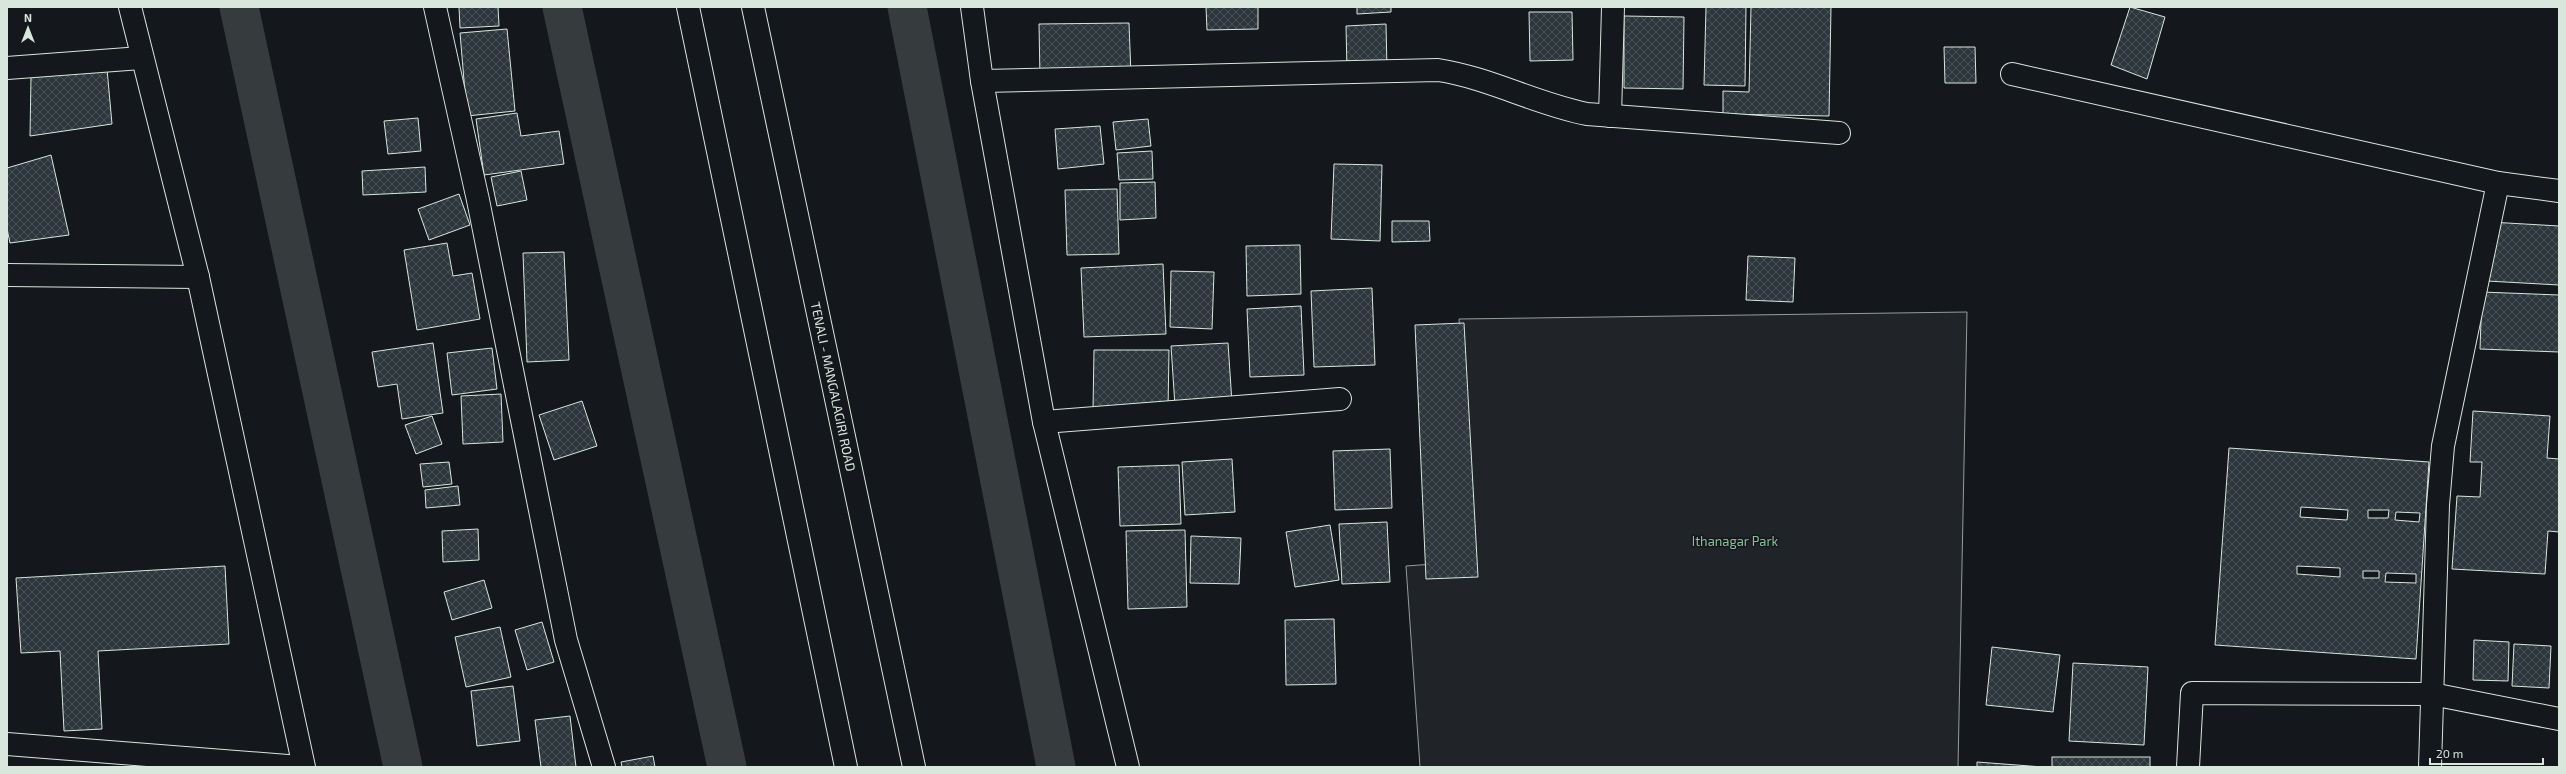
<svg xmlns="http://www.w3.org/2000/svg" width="2566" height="774" viewBox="0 0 2566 774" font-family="'Exo 2',sans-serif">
<defs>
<pattern id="building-cross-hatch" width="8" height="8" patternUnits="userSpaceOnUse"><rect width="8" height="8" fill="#2c363c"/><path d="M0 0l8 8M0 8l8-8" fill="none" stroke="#4a5358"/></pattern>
</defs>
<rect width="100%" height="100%" fill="#14181c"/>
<!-- park -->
<polygon fill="#202428" stroke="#939e99" points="1967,312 1958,767 1420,767 1406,566 1475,561 1459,319"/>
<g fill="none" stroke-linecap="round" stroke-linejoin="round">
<!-- canal -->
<g stroke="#363b3e" stroke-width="39">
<polyline points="239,7 403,767"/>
<polyline points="562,7 727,767"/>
<polyline points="907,7 1056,767"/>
</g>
</g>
<!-- building -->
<g fill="url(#building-cross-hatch)" stroke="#d8e6dc" fill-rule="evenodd">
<polygon points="459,7 498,7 499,26 460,28"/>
<polygon points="1206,7 1258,7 1258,29 1207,30"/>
<polygon points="1357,7 1391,7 1391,12 1357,14"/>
<polygon points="1706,7 1746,7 1745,86 1704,85"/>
<polygon points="1751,7 1831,7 1829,116 1723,114 1723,91 1749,92"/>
<polygon points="2130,7 2165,17 2147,79 2111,65"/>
<polygon points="1529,12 1572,12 1573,60 1530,61"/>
<polygon points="1624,16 1684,17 1683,89 1624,88"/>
<polygon points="1129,23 1131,76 1040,78 1039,24"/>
<polygon points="1386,24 1387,69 1347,71 1346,26"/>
<polygon points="507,29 515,111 467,116 460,33"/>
<polygon points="1944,47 1975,47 1976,83 1945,83"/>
<polygon points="107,69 112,124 30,136 31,76"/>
<polygon points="517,113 521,136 559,131 564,164 484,175 476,119"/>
<polygon points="418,118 421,151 388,154 384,121"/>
<polygon points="1148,119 1151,146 1116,150 1113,122"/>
<polygon points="1100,126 1104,164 1058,169 1055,129"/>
<polygon points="1152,151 1153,179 1119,180 1117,153"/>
<polygon points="51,155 69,235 10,243 7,229 7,168"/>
<polygon points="1334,164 1382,165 1380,241 1331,239"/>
<polygon points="425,167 426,192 363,195 362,171"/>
<polygon points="521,171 527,200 497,206 491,177"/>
<polygon points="1155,182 1156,218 1120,220 1120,183"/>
<polygon points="1117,189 1119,254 1067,255 1065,190"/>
<polygon points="459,194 470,225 429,240 418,209"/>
<polygon points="1392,221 1429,221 1430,241 1392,242"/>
<polygon points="2490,222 2559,226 2559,285 2487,281"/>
<polygon points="447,243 453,276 472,273 480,319 417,330 404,250"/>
<polygon points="1300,245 1301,294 1247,296 1246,246"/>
<polygon points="564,252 569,360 527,362 523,253"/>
<polygon points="1748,256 1795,258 1793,302 1746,300"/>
<polygon points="1163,264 1166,334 1084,337 1081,268"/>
<polygon points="1171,271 1214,272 1212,329 1170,327"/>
<polygon points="1372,288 1375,365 1314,367 1311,291"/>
<polygon points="2482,292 2559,295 2559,352 2480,349"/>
<polygon points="1301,306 1304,375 1250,377 1247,309"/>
<polygon points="1464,323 1478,577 1426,579 1415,325"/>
<polygon points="433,343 443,413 402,419 397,384 378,387 372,352"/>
<polygon points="1228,343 1232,403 1175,406 1171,346"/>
<polygon points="492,348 497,389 452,395 447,353"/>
<polygon points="1094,350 1169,350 1168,410 1093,409"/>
<polygon points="501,394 503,442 463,444 461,396"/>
<polygon points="582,401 597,446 554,460 539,415"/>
<polygon points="2473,411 2550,416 2547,458 2559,459 2559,532 2548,531 2545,574 2452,569 2457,496 2480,497 2482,462 2470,462"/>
<polygon points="432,416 442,444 416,454 405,425"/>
<path d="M2229 448 2429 462 2416 659 2215 645ZM2301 507 2348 510 2347 520 2300 517ZM2368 510H2389L2388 518H2368ZM2396 512 2420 513 2419 522 2395 520ZM2297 566 2340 568V577L2297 574ZM2363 571H2379V578H2363ZM2386 573 2416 574V583L2385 582Z"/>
<polygon points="1390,449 1392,508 1335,510 1333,451"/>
<polygon points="1232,459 1235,512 1185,515 1182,462"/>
<polygon points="449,462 452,484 423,487 420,464"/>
<polygon points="1179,465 1181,524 1120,526 1118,467"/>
<polygon points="458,486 460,505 426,508 425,490"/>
<polygon points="1387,522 1390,582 1342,584 1339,524"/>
<polygon points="1330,525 1339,580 1295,587 1286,532"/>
<polygon points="478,529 479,560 443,562 442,531"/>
<polygon points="1185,530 1187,607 1128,609 1126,531"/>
<polygon points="1191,536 1241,538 1239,584 1190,583"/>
<polygon points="225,566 229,644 98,651 102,729 64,731 60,651 21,653 16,578"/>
<polygon points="484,580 492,608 452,620 444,592"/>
<polygon points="1334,619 1336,684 1286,685 1285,620"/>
<polygon points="542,622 554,662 527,670 515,630"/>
<polygon points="500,627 511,677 466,687 455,637"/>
<polygon points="2474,640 2509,642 2508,681 2473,680"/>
<polygon points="2514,644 2551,646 2549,688 2512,686"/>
<polygon points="1992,647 2060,655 2053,712 1986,705"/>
<polygon points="2073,663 2148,667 2144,745 2069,741"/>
<polygon points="513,686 520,741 477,746 471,691"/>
<polygon points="570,716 576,767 541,767 535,720"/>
<polygon points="653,756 655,767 622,767 621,762"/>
<rect x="2052" y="757" width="98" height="10"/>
<polygon points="1977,762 2043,767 1977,767"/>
</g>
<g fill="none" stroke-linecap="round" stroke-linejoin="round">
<defs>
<g id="minor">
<polyline points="130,7 198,277 304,767"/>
<polyline points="435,7 478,200 566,640 604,767"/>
<polyline points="972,7 982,81 1044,422 1128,767"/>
<polyline points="7,68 141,58"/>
<polyline points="2012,74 2498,183 2559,191"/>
<path d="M982 81 1438 70C1490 78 1536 104 1587 114L1839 133"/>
<polyline points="1610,116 1613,7"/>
<polyline points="7,275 198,277"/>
<polyline points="1044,422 1340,399"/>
<polyline points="7,744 300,767"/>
<polyline points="2188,767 2192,693 2432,694 2559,719"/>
<polyline points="2430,767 2438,505 2443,446 2498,183"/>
</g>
<g id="major">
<polyline points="688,7 846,767"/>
<path id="s1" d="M753 7 914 767"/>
</g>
</defs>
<!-- minor casing -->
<use href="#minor" stroke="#d8e6dc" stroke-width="24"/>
<!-- major casing -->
<use href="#major" stroke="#d8e6dc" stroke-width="24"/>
<!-- minor -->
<use href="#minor" stroke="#14181c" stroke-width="22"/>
<!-- major -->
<use href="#major" stroke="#14181c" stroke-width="22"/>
</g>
<g text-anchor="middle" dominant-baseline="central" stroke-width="3" stroke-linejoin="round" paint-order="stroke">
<!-- street labels -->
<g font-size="13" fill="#d8e6dc" stroke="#14181c">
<text stroke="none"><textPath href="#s1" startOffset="388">TENALI - MANGALAGIRI ROAD</textPath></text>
</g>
<!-- park labels -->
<g font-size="13" fill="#8ac095" stroke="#14181c">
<text x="1735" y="541">Ithanagar Park</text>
</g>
</g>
<!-- border -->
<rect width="2566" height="774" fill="none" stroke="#d8e6dc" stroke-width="16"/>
<!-- north arrow -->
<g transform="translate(28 28)" stroke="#14181c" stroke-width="3" paint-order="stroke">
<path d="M0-3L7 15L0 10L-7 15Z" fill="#d8e6dc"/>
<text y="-6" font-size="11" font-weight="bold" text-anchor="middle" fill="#d8e6dc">N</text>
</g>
<!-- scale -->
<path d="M2430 758v6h113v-6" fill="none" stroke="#d8e6dc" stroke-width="2"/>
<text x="2436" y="758" font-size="12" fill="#d8e6dc" stroke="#14181c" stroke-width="3" paint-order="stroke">20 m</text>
</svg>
